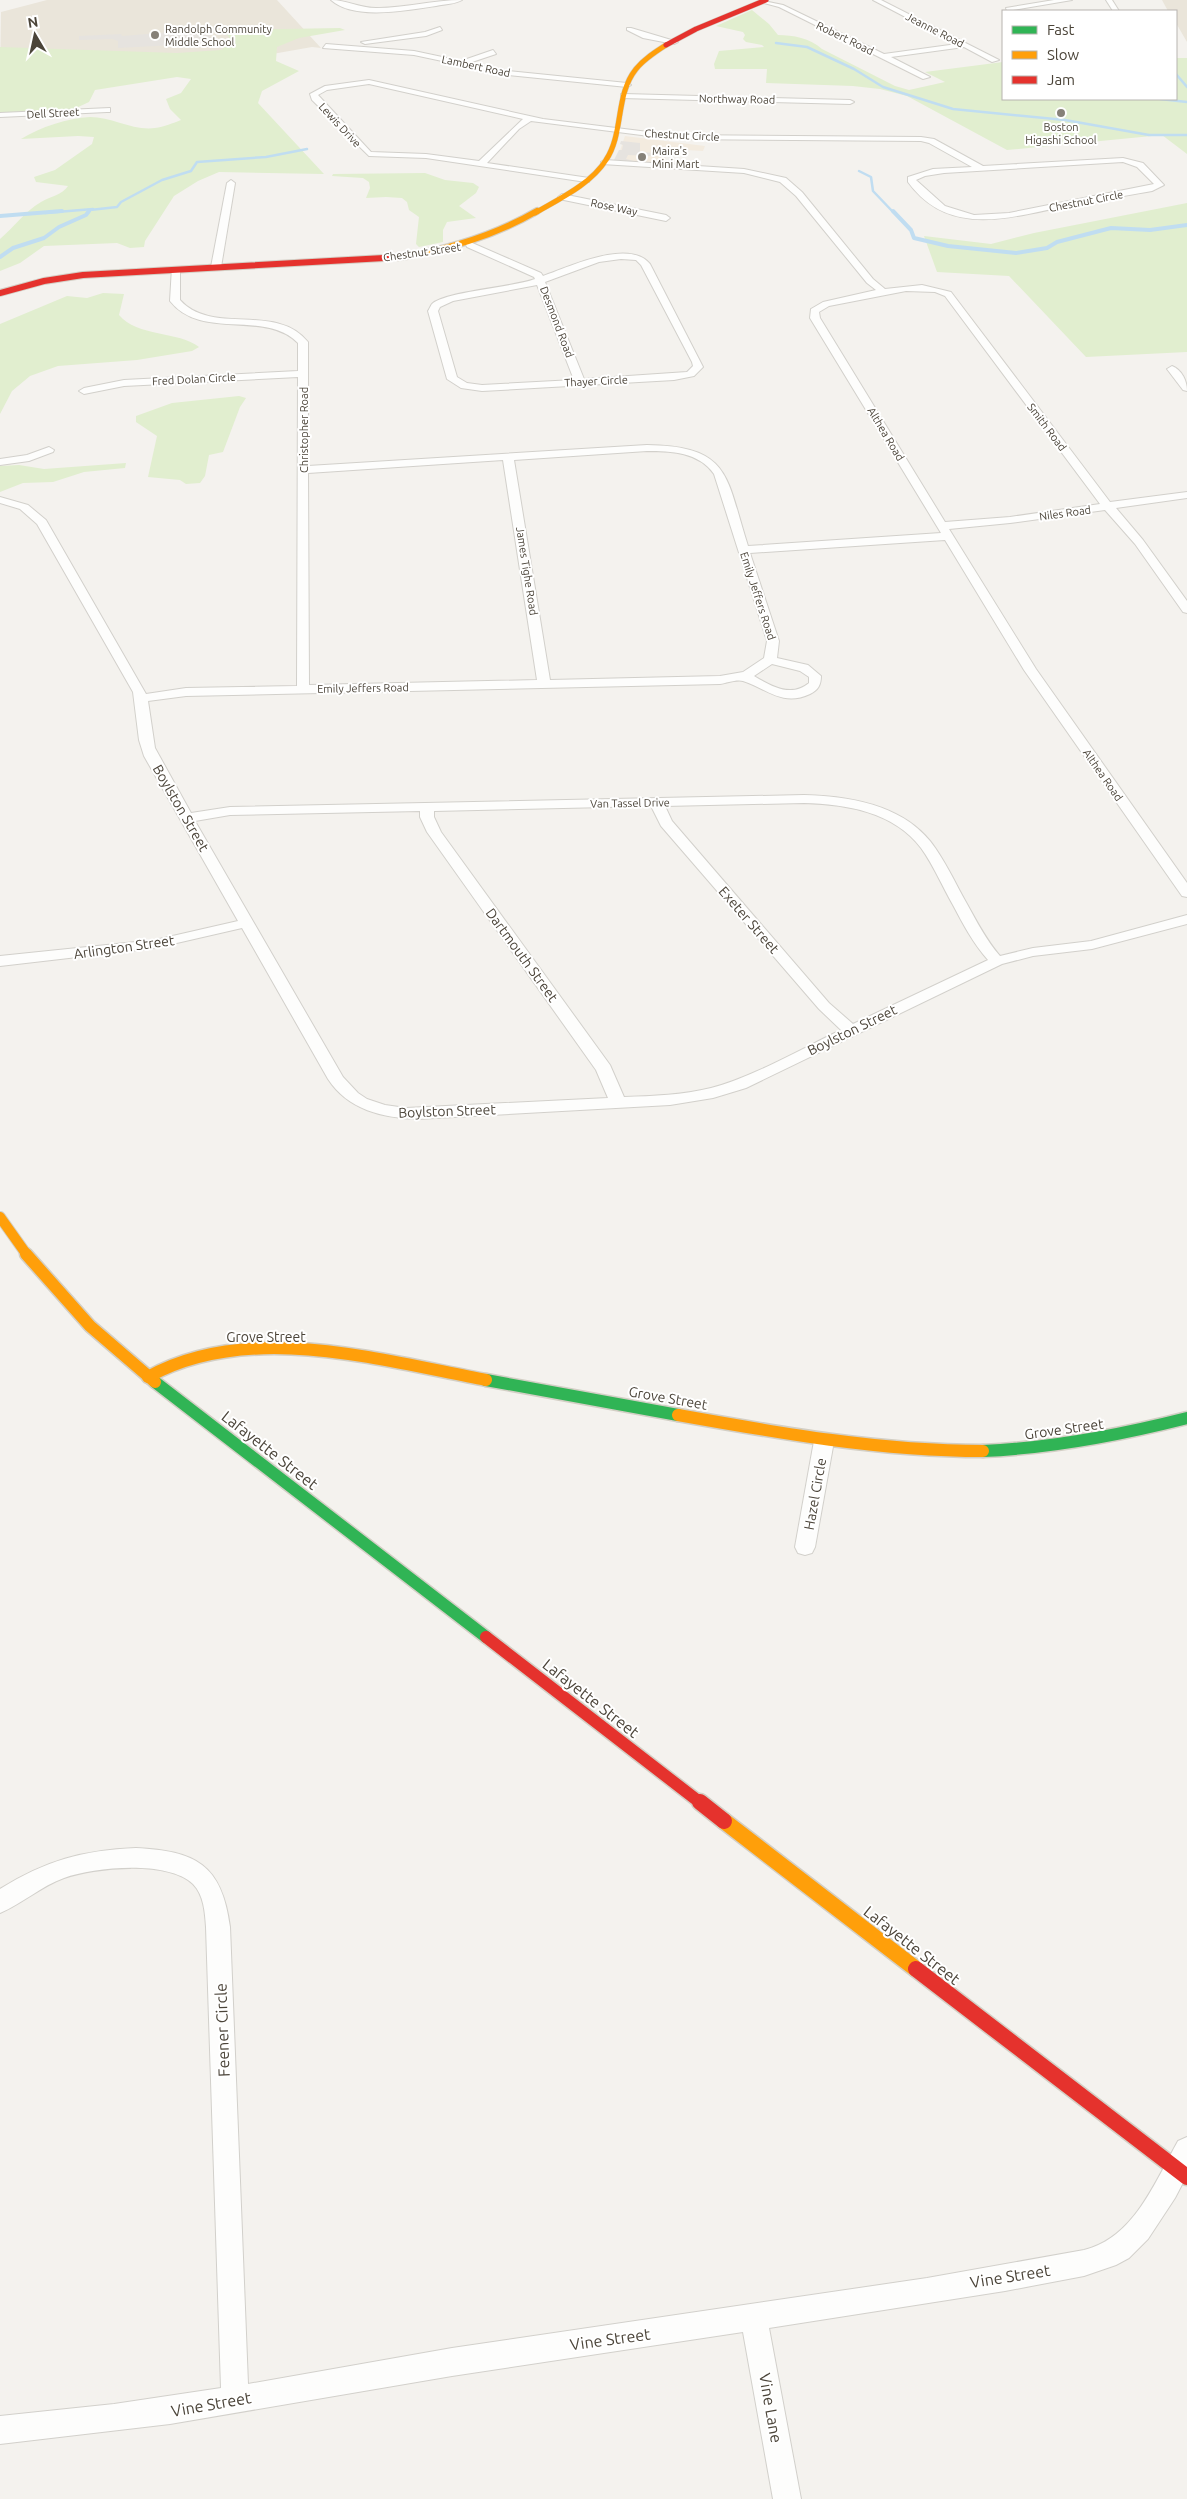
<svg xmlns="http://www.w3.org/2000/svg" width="1187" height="2499" viewBox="0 0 1187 2499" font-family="Ubuntu,sans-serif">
<rect width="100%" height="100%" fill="#f4f2ee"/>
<!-- commercial -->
<polygon fill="#f3ebdf" points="625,136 705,146 703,151 669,149 663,164 626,161 622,160 620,151"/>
<!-- education -->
<g fill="#eae5da">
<polygon points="47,0 277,0 321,48 312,47 227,62 0,85 1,12"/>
<polygon points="1162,0 1187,0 1187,42 1176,23 1176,11 1168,11"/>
</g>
<!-- green -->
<g fill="#e1eecf">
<path d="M752 10 769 24 778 35C793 35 810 38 822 49L895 86 909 90 945 82 925 72 1003 62V99H1176V58H1187V154L1162 135 1007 150 907 96 880 89 853 86 766 83 767 69H715L714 64 719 51 764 47 762 45 746 42 743 39 745 35 743 32 716 26Z"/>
<path d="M340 28 345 30 299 38 277 47 276 61 299 71 262 91 258 103 324 174 219 172 198 181 174 196 145 241 144 247 130 248 117 243 44 246 20 263 0 271V239C14 227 25 211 41 202 51 196 62 195 68 186L36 182 34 177 55 170 92 144 94 137 78 136 21 139C40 127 68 118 90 117 112 117 133 131 155 128 164 127 173 123 181 120L170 109 166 99 181 93 191 79 177 77 95 90 89 102 74 109 0 113V47L177 53 221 50 229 44V37L223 30Z"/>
<polygon points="425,173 445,180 473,183 479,187 476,193 459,206 476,218 447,222 443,230 443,242 419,247 416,244 419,217 409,210 407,202 402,198 386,197 366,198 370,188 369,182 363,178 332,176 333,174"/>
<polygon points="1187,203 1187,352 1086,357 1009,276 937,272 924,236 991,244 1034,233"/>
<path d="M103 293 124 294 119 315C137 337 179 331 199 347L192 351 137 360 58 366 30 376 12 391 0 414V324L67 296 87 298Z"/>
<polygon points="239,396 246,398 240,407 223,452 209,455 205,476 200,483 186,484 180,480 148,477 157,436 136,422 136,416 172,403"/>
<polygon points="126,463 125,468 84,472 53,482 23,483 0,492 0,466 19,465 44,469"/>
</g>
<!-- parking -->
<g fill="#e6e3df">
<polygon points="197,30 198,32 210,32 211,43 118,48 118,41 112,39 79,40 79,36 121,34 122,36"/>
<polygon points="621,141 640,143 640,152 655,153 650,156 628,155 626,159 634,161 614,160 619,150 622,150 623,145 620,144"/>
</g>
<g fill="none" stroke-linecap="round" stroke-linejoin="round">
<!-- stream-far1 -->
<g stroke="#c0ddf1" stroke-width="2.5">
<polyline points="776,43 807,47 854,69 883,87 953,109 1065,120 1149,135 1187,135"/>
<polyline points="1176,74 1187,87"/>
<polyline points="1160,99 1187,102"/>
<polyline points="859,171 871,177 873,191 894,213"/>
<polyline points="45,213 93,209"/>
<polyline points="88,213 90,210 117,207 121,202 162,180 191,171 197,162 266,157 307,149"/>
</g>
<!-- stream -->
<g stroke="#c0ddf1" stroke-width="4">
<polyline points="893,211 911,230 914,238 948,246 1016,253 1047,248 1057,242 1111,228 1150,230 1187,225"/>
<polyline points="0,216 62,211"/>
<polyline points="0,257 13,248 44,238 59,227 86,215 89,211"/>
</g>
<defs>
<g id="street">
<path d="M331 0C346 0 360 8 376 8 405 8 434 0 462 0 456 4 445 4 436 6 407 10 355 21 331 0Z"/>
<polygon points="759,0 783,5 884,54 957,44 873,0 881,0 999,60 992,62 964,47 891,57 930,77 923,79 779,7 760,2"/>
<polygon points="1054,0 1072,0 1013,10 1013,11 1007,11 1006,8"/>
<polygon points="1106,0 1112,0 1119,11 1113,11"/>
<polygon points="440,27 442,30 426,36 365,44 361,42 425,32"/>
<polygon points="627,28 631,28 678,42 674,44 643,38 627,30"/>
<polygon points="326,44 414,51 461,61 493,50 496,54 469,63 508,71 627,83 631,85 627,87 508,75 414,55 323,48"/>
<path d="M369 80 543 119 673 135 921 137 934 139 983 166 1123 158 1143 163 1164 185 1152 191C1122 196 1092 202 1062 207 1007 218 948 237 908 182V177L933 169 972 167 929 143 921 141 673 139 531 121 519 129 487 163 589 178V182H586L426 158 369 156 312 100 310 94 325 86ZM369 84 523 119 479 161 426 154 371 152 318 95 327 90ZM1123 162 1137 167 1154 184 1009 213 974 215 945 206 916 180 925 176 944 173Z"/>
<polygon points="624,94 850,100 854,102 850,104 621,98 621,94"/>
<polygon points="110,108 110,112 107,112 0,117 0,113"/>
<path d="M605 160 744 169 786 178 802 192 873 279 885 289 922 285 951 292 1110 502 1187 492V498L1116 508 1143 540 1187 601V613L1183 612 1135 544 1105 510 1010 523 949 529 1036 669 1187 883V897L1182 896 1024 670 945 540 750 553 779 641 777 658 808 665 821 676C821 685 818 690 810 694 782 707 766 688 743 681 737 679 726 683 720 684L186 696 148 701 155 748 191 813 230 807 804 795C848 796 900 804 930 841 945 860 955 883 967 904 977 922 986 940 1000 956L1033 948 1091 941 1187 915V924L1092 949 1033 956 1002 964 746 1088 713 1098 670 1105 418 1119C383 1118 348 1110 328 1079L242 928 155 948 0 966V956L155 940 238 921 144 756 139 740 133 692 37 524 20 509 0 503V497L28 505 46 520 146 694 186 688 297 686 298 377 124 386 84 394 79 391 84 388 124 380 298 371V343C264 309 201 341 170 301L172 267 180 269V300C212 336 276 302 308 342V466L647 445C732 446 726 478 748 546L941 533 810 318 811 309 823 302 876 290 867 283 796 196 780 182 744 173 602 164 601 162ZM906 291 935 292 945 296 1100 504 1010 517 945 522 820 318 819 312 829 306ZM647 451C671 451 699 452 714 474L767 641 764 658 743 672 720 676 550 680 514 460ZM503 460 537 680 309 685 308 473ZM772 664 800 671 809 677V683C791 698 771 686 754 676ZM804 803C846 804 894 812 921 848 934 866 942 886 953 905 963 924 973 943 988 960L853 1024 829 1003 672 821 665 806ZM651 806 661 826 819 1009 841 1030C801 1049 753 1077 711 1088 683 1095 653 1096 624 1097L610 1065 441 832 434 817V811ZM420 811V817L427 832 596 1070 608 1098 406 1108 385 1105 367 1099 358 1093 343 1077 195 821 230 815Z"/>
<polygon points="231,180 235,183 221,267 216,270 211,267 227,183"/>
<polygon points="562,194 666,215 670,218 666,221 559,199 558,197"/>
<path d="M470 242 541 273 543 276C569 267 629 238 650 264L703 367 694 376 674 380 482 391 461 388 447 379 428 311C429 310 431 305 432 304 443 292 514 287 535 279L534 277 467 247 466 245ZM621 259 636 260 641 265 692 362 693 366 687 372 584 379 545 282 599 262ZM537 285 574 380 482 385 467 383 457 377 438 311 440 307 453 301Z"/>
<path d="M1172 366C1182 370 1187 381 1187 391L1183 390 1167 369Z"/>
<polygon points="49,447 54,450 53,452 29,461 0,465 0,459 27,455"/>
<polygon points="824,1434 831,1436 834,1441 815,1547 812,1553 805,1555 798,1553 795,1547 814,1441 817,1436"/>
<path d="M136 1848C195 1851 222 1864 230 1927L248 2384 452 2348 927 2278 1084 2250C1134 2238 1155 2182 1178 2141L1187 2137V2175L1175 2198 1148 2239 1129 2258 1116 2265 1084 2276 1005 2291 769 2328 801 2499H773L743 2332 452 2376 170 2424 0 2444V2416L114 2404 221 2388 206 1927C205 1913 204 1895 193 1884 167 1860 95 1867 64 1878 41 1886 22 1904 0 1913V1889C45 1861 83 1850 136 1848Z"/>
</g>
<g id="fast">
<polyline points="486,1380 678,1415"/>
<polyline points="155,1382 486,1637"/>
<path d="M983 1451C1053 1448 1120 1435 1187 1418"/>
</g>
<path id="slow-far4" d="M535 213C559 199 591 184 606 160 624 133 615 95 636 69 644 59 655 52 666 45"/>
<path id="slow-far3" d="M402 257C450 249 494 236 537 211"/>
<polyline id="slow-far2" points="0,1217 27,1255"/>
<g id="slow-far1">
<polyline points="26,1254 90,1326 155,1382"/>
<path d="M148 1377C248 1321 380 1360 486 1380"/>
<path d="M678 1415C779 1433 880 1451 983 1451"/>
</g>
<polyline id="slow" points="724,1821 916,1969"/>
<polyline id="jam-far3" points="666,45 696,29 766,0"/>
<polyline id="jam-far2" points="0,293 44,281 83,275 402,257"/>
<polyline id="jam-far1" points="486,1637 702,1804"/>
<g id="jam">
<polyline points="700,1802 724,1821"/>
<polyline points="916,1969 1187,2177"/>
</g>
</defs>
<!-- street casing -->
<use href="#street" stroke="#d2d0cb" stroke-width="2"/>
<!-- fast casing -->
<use href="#fast" stroke="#d3cfc5" stroke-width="15"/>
<!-- slow-far4 casing -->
<use href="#slow-far4" stroke="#d3cfc5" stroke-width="6"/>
<!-- slow-far3 casing -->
<use href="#slow-far3" stroke="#d3cfc5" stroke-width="8"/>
<!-- slow-far2 casing -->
<use href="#slow-far2" stroke="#d3cfc5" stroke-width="12"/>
<!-- slow-far1 casing -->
<use href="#slow-far1" stroke="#d3cfc5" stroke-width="15"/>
<!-- slow casing -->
<use href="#slow" stroke="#d3cfc5" stroke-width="19"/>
<!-- jam-far3 casing -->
<use href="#jam-far3" stroke="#d3cfc5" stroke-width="6"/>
<!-- jam-far2 casing -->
<use href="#jam-far2" stroke="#d3cfc5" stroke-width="8"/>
<!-- jam-far1 casing -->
<use href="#jam-far1" stroke="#d3cfc5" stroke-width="15"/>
<!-- jam casing -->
<use href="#jam" stroke="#d3cfc5" stroke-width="19"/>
<!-- street -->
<use href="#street" fill="#fdfdfc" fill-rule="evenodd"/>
<!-- fast -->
<use href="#fast" stroke="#30b455" stroke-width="12"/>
<!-- slow-far4 -->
<use href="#slow-far4" stroke="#ff9f0a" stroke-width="5"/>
<!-- slow-far3 -->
<use href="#slow-far3" stroke="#ff9f0a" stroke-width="6"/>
<!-- slow-far2 -->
<use href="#slow-far2" stroke="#ff9f0a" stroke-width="10"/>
<!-- slow-far1 -->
<use href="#slow-far1" stroke="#ff9f0a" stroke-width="12"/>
<!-- slow -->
<use href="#slow" stroke="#ff9f0a" stroke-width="16"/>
<!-- jam-far3 -->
<use href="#jam-far3" stroke="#e5322d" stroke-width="5"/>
<!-- jam-far2 -->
<use href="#jam-far2" stroke="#e5322d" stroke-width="6"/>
<!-- jam-far1 -->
<use href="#jam-far1" stroke="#e5322d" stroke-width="12"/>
<!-- jam -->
<use href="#jam" stroke="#e5322d" stroke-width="16"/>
</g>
<!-- markers -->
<g fill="#868178" stroke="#fff" stroke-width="2">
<circle cx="155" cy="35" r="5"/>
<circle cx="1061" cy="113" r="5"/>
<circle cx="642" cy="157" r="5"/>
</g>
<g text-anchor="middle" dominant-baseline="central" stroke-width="4" stroke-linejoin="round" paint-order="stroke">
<!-- far-poi labels -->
<g font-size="11" fill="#4b4439" stroke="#fff" text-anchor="start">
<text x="165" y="29">Randolph Community<tspan x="165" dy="13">Middle School</tspan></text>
<text x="1061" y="127" text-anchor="middle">Boston<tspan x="1061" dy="13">Higashi School</tspan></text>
<text x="652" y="151">Maira's<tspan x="652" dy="13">Mini Mart</tspan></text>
</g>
<!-- far-street labels -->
<g font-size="11" fill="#4b4439" stroke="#fff">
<text transform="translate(935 30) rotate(27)">Jeanne Road</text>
<text transform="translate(845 38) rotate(26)">Robert Road</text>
<text transform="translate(476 66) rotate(12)">Lambert Road</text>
<text transform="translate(737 99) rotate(1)">Northway Road</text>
<text transform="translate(53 113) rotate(-3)">Dell Street</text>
<text transform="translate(340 125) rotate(47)">Lewis Drive</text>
<text transform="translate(682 135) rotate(3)">Chestnut Circle</text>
<text transform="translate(1086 201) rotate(-11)">Chestnut Circle</text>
<text transform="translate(614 207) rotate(12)">Rose Way</text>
<text transform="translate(422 252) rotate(-8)">Chestnut Street</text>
<text transform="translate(557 322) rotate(69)">Desmond Road</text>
<text transform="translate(194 379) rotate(-3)">Fred Dolan Circle</text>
<text transform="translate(596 381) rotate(-3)">Thayer Circle</text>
<text transform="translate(1047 427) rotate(53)">Smith Road</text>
<text transform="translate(304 430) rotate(-90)">Christopher Road</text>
<text transform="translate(886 434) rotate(59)">Althea Road</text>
<text transform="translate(1065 513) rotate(-8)">Niles Road</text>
<text transform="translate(527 571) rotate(81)">James Tighe Road</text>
<text transform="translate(758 596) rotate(72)">Emily Jeffers Road</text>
<text transform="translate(363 688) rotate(-1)">Emily Jeffers Road</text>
<text transform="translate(1103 775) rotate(55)">Althea Road</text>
<text transform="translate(630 803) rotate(-1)">Van Tassel Drive</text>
</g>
<!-- street labels -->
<g font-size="14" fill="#4b4439" stroke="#fff">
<text transform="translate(181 808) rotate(60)">Boylston Street</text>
<text transform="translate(749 920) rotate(49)">Exeter Street</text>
<text transform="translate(124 947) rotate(-8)">Arlington Street</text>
<text transform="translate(522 955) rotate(54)">Dartmouth Street</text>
<text transform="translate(852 1030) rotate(-26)">Boylston Street</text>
<text transform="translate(447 1111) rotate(-2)">Boylston Street</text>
<text x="266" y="1337">Grove Street</text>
<text transform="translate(668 1398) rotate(10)">Grove Street</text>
<text transform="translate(1064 1429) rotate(-8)">Grove Street</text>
<text transform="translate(815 1494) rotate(-80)">Hazel Circle</text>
</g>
<!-- near-street labels -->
<g font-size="16" fill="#4b4439" stroke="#fff">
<text transform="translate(270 1450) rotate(38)">Lafayette Street</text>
<text transform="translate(591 1698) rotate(38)">Lafayette Street</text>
<text transform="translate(912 1945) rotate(38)">Lafayette Street</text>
<text transform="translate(222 2030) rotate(-92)">Feener Circle</text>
<text transform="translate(1010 2276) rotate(-9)">Vine Street</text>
<text transform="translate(610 2339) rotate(-8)">Vine Street</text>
<text transform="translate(211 2404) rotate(-10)">Vine Street</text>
<text transform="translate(771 2408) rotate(80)">Vine Lane</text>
</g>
</g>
<!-- legend -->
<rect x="1002" y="10" width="175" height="90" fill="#ffffff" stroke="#b7b4b0"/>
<rect x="1012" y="26" width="25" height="8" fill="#30b455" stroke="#b7b4b0"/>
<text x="1047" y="35" font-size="15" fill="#4b4439">Fast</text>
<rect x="1012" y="51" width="25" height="8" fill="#ff9f0a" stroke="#b7b4b0"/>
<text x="1047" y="60" font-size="15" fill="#4b4439">Slow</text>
<rect x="1012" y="76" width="25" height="8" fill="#e5322d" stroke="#b7b4b0"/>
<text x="1047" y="85" font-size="15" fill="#4b4439">Jam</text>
<!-- north arrow -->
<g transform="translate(35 35) rotate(351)" stroke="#ffffff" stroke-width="4" paint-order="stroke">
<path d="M0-4L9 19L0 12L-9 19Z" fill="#4b4439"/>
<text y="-8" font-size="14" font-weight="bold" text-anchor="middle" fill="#4b4439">N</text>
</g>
</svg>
